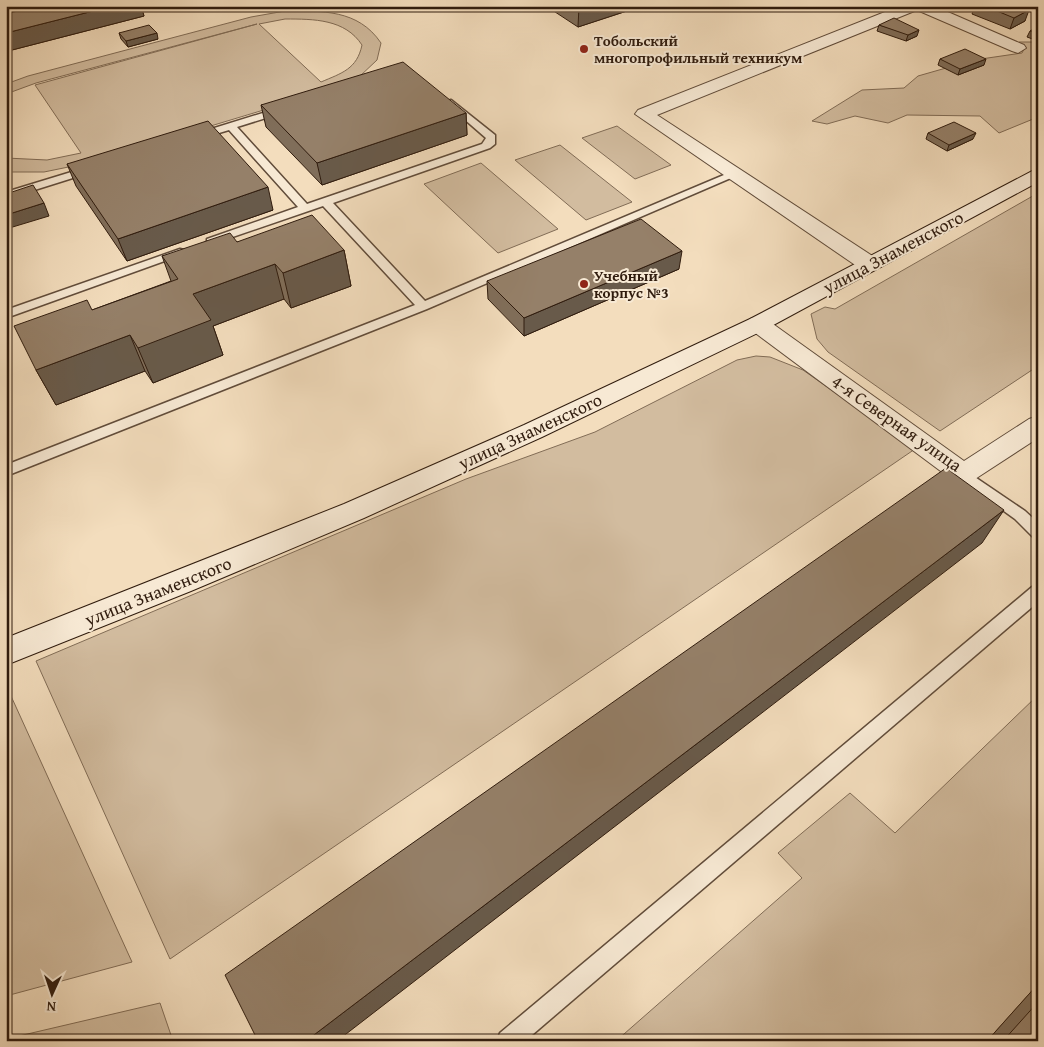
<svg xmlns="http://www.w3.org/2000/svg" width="1044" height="1047" viewBox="0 0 1044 1047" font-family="'Gentium Book Plus',serif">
<rect width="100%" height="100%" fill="#f3ddbd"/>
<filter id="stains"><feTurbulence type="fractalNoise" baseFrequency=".004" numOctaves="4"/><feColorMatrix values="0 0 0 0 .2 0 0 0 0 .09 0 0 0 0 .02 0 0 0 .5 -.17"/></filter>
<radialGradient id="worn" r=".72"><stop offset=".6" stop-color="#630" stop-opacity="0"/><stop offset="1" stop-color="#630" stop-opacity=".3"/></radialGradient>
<!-- green -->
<g fill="#d2bc9f" stroke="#816c56" fill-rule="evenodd">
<path d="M285 11C322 11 358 9 381 43L377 60 359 77 330 90 88 163 44 172H6V158L47 160 81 153 35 85 257 24 36 83 6 94V84L28 76 251 17ZM285 19C314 19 345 19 362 45 357 69 342 73 321 82L259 24Z"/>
<polygon points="1019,42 1038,42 1038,59 1034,60 1038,64 1038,117 999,133 980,116 907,115 888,123 855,116 827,124 812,121 862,90 904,88 918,76 974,60 1022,53 1024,49"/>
<polygon points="617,126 671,165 635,179 582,138"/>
<polygon points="560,145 632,202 586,220 515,160"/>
<polygon points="481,163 558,229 498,253 424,184"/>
<polygon points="1038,193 1038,366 940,431 828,352 817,339 811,314 825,307 835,309"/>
<polygon points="756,356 770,357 803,370 915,449 170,959 36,661 466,479 595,432 737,360"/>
<polygon points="6,685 132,962 6,996"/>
<polygon points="1038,695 1038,984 987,1041 616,1041 802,878 778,853 850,793 895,833"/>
<polygon points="160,1003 173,1041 6,1041 6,1039"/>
</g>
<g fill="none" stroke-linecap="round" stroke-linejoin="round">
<defs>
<g id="lane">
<polygon points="451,100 495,135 495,144 490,148 333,203 425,301 731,172 735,171 740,174 427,309 6,476 6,465 415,305 323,206 215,243 207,243 207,239 298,207 229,130 199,139 195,138 195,134 279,108 285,108 285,112 237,127 307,204 482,144 486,138 448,105 448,101"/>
<polygon points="91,166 95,167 95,171 6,199 6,192"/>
<polygon points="180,249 184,250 184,254 6,318 6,310"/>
<polygon points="963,469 1025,511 1038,523 1038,539 1033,537 1015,519 958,478 956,474 958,470"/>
<polygon points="1038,585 1038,602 525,1041 497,1041 500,1033 1032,587"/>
</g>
<g id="street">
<polygon points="900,6 934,6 1024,45 1026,48 1018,53 1012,51 917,10 657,115 877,259 880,264 877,269 869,271 861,269 635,114 638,110"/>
<polygon points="758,317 766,319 964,461 1029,419 1038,416 1038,438 972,481 963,484 954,481 750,329 747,324 750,319"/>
</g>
<polygon id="secondary" points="1038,168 1038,182 766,329 542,437 364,518 191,591 6,665 6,638 344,504 524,425 750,319"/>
</defs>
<!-- lane casing -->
<use href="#lane" stroke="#614c3a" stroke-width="3"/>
<!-- street casing -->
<use href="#street" stroke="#614c3a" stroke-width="2"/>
<!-- secondary casing -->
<use href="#secondary" stroke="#301c0e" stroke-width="2"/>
<!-- lane -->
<use href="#lane" fill="#f7e9d4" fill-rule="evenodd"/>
<!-- street -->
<use href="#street" fill="#f7e9d4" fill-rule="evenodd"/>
<!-- secondary -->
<use href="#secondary" fill="#f7e9d4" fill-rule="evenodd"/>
</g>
<!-- wall -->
<g fill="#806e5a" stroke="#301c0e">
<polygon points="6,6 141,6 144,16 12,50 6,42 6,14 14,12 6,11"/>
<polygon points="434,6 451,6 439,10"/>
<polygon points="546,6 642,6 578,27"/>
<polygon points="975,6 1020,6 1025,21 1010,29 972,14"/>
<polygon points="879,25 917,36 906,41 877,31"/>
<polygon points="1038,27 1038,41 1027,37 1030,31"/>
<polygon points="119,33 158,39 128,47 121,39"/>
<polygon points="940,59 984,65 958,75 938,65"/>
<polygon points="261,105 466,113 467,135 322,185 266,127"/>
<polygon points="928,133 973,139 947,151 926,139"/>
<polygon points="67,164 273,210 127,261 76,186"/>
<polygon points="237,242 344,250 351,286 291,308 284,299 213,326 223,355 153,383 145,371 56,405 36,370 92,310 171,281 162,256"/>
<polygon points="679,269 524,336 488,299 487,281"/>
<polygon points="1038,984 1038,1041 987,1041"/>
</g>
<!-- shaded-wall -->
<g fill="#685a4a" stroke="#301c0e">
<polygon points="113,6 141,6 144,16 12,50 6,37 6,33"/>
<polygon points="439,6 451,6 439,10"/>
<polygon points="579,6 642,6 578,27"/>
<polygon points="1029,10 1025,21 1010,29 1014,18"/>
<polygon points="919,30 917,36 906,41 908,35"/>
<polygon points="157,33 158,39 128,47 126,41"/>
<polygon points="986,59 984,65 958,75 960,69"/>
<polygon points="466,113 467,135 322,185 317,163"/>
<polygon points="976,133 973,139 947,151 949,145"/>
<polygon points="268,187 273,210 127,261 118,239"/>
<polygon points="44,203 49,216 6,229 6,215"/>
<polygon points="344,250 351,286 291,308 283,273"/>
<polygon points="682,251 679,269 524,336 524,318"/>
<polygon points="275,264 284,299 213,326 223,355 153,383 138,348 193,294"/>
<polygon points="130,335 145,371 56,405 36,370"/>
<polygon points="1004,510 982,543 337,1041 306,1041"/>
</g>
<!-- building -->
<g fill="#958069" stroke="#301c0e">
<polygon points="12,6 38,6 27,9"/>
<polygon points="38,6 113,6 6,33 6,14"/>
<polygon points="985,6 1020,6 1029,10 1014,18"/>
<polygon points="894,18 919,30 908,35 879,25"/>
<polygon points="149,25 157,33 126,41 119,33"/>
<polygon points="1038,27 1038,34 1030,31"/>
<polygon points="965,49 986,59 960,69 940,59"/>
<polygon points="403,62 466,113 317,163 261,105"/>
<polygon points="208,121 268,187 118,239 67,164"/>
<polygon points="954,122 976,133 949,145 928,133"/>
<polygon points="33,185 44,203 6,215 6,194"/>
<polygon points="312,215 344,250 283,273 275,264 193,294 211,320 138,348 130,335 36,370 14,326 87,300 92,310 178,279 162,256 230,233 237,242"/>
<polygon points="641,219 682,251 524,318 487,281"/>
<polygon points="946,468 1004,510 306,1041 258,1041 225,975"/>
<polygon points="1038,1002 1038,1041 1003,1041"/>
</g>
<!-- markers -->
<g fill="#8f2418" stroke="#f7e9d4" stroke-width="2">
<circle cx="584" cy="49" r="5"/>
<circle cx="584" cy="284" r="5"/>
</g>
<g text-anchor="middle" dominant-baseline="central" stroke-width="4" stroke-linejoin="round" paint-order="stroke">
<!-- far-poi labels -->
<g font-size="15" font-weight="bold" fill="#301c0e" stroke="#f7e9d4" text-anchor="start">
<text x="594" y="40">Тобольский<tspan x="594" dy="17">многопрофильный техникум</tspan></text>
<text x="594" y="275">Учебный<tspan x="594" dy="17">корпус №3</tspan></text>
</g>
<!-- street labels -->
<g font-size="18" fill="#301c0e" stroke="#f7e9d4">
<text transform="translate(893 252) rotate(-28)">улица Знаменского</text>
<text transform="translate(897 423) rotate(35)">4-я Северная улица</text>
<text transform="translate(530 431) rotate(-25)">улица Знаменского</text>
<text transform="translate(158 591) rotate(-22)">улица Знаменского</text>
</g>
</g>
<!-- margin -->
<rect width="1044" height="1047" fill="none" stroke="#f3ddbd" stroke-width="25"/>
<rect x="8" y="8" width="1029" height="1032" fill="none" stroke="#301c0e" stroke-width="2.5"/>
<rect x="12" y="12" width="1019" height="1022" fill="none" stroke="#301c0e"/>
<!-- north arrow -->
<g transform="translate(52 994) rotate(183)" stroke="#f7e9d4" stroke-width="4" paint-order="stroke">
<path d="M0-4L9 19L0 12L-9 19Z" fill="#301c0e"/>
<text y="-8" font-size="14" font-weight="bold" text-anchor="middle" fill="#301c0e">N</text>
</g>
<rect width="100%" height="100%" filter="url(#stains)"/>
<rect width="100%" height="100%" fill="url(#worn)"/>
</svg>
